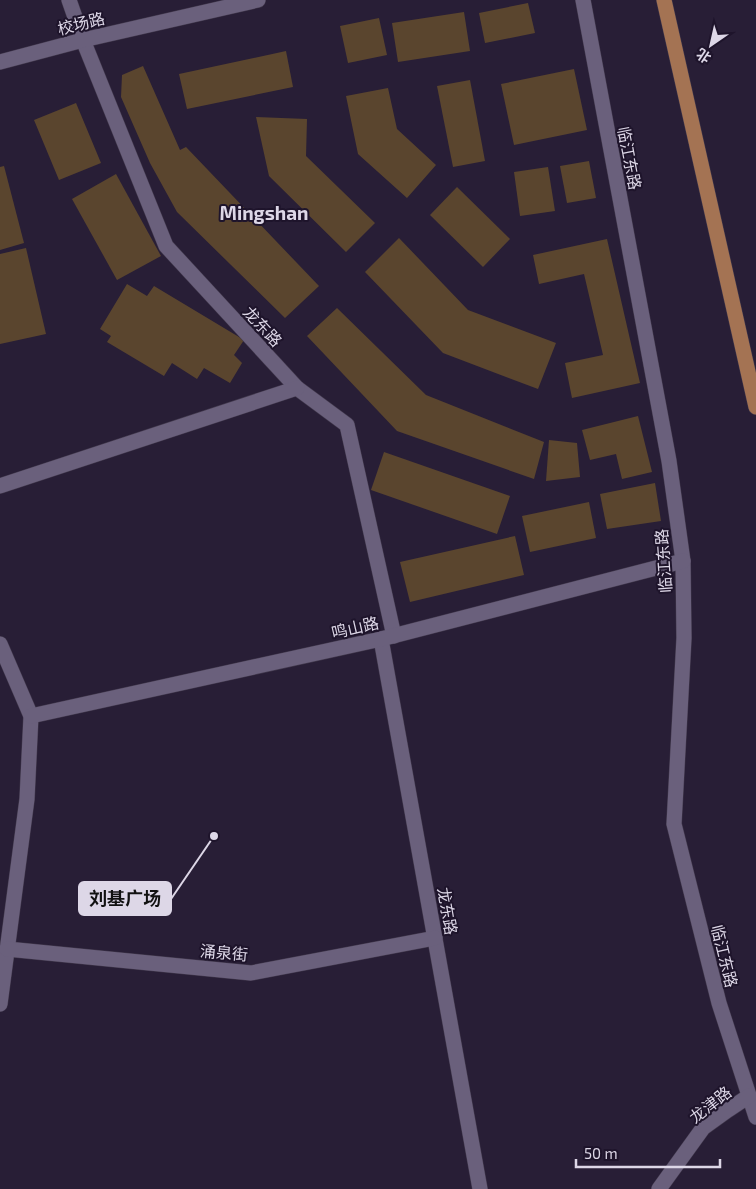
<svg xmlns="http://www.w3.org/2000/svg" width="756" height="1189" viewBox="0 0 756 1189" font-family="'Exo 2','Noto Sans SC',sans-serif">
<rect width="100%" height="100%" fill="#281e36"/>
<!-- building -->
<g fill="#5a452e">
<polygon points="528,3 535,33 485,43 479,13"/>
<polygon points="464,12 470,51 398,62 392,23"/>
<polygon points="379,18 387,55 348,63 340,26"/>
<polygon points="286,51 293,87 187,109 179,74"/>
<polygon points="143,66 180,150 186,147 319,286 285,318 177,212 150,163 121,97 122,75"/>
<polygon points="574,69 587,130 514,145 501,84"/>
<polygon points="470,80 485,161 453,167 437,86"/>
<polygon points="388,88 397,129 436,165 407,198 358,154 346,96"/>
<polygon points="76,103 101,163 59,180 34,120"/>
<polygon points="256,117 307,119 306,156 375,223 346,252 269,176"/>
<polygon points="589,161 596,198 567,203 560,166"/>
<polygon points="4,166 24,243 0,250 0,167"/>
<polygon points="548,167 555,211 520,216 514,172"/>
<polygon points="116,174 161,256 117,280 72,199"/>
<polygon points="457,187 510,239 483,267 430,215"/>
<polygon points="399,238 468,310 556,343 538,389 443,353 365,272"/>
<polygon points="607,239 640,383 572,398 565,363 603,355 584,274 539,284 533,255"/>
<polygon points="26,248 46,334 0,344 0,254"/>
<polygon points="127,284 147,296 154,286 244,340 234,355 242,363 230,383 204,368 197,379 172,363 164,376 107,342 111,336 100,329"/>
<polygon points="337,308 426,395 544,442 534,479 397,431 307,336"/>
<polygon points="638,416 652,472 622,479 616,454 590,460 582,430"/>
<polygon points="549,440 577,443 580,477 546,481"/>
<polygon points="384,452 510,496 497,534 371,490"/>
<polygon points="655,483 661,521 607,529 600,494"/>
<polygon points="589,502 596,538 530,552 522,516"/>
<polygon points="515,536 524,575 410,602 400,562"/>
</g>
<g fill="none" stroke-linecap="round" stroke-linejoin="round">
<defs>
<g id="minor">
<polyline points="69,0 83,40 166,246 297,388 347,425 394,636"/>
<polyline points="583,0 669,461 683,561 684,638 674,824 719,1003 756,1117"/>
<polyline points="0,62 83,40 258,0"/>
<polyline points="0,486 297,388"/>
<polyline points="381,639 480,1189"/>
<polyline points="0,644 31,716 27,799 0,1004"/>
<polyline points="31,716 381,639 683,561"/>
<polyline points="7,949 251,973 435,938"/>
<polyline points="659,1189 703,1128 728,1110 749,1096"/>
</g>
<polyline id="major" points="664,0 756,407"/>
</defs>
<!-- minor casing -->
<use href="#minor" stroke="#42394d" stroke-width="16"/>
<!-- major casing -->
<use href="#major" stroke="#42394d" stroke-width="16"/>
<!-- minor -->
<use href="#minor" stroke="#6a607c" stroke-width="15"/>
<!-- major -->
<use href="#major" stroke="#a47353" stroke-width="15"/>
</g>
<g text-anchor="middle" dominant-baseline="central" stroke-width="4" stroke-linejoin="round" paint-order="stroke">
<!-- street labels -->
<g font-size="16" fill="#ddd7e7" stroke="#1e142b">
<text transform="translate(81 23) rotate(-14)">校场路</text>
<text transform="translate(630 158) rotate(79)">临江东路</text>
<text transform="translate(263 326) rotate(47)">龙东路</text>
<text transform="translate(663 561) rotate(-94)">临江东路</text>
<text transform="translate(355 627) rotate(-13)">鸣山路</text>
<text transform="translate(448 911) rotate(80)">龙东路</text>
<text transform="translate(224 952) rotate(5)">涌泉街</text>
<text transform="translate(725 956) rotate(76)">临江东路</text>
<text transform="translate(710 1104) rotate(-38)">龙津路</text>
</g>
<!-- quarter labels -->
<g font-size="19" font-weight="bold" fill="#ddd7e7" stroke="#1e142b">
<text x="264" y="212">Mingshan</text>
</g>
</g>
<!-- callouts -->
<path fill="none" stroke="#ddd7e7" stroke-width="2" d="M214 836L171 899"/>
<circle fill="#ddd7e7" stroke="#1e142b" stroke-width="2" cx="214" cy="836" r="5"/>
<rect fill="#ddd7e7" stroke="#ddd7e7" stroke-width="2" x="79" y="882" width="92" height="33" rx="5"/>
<g font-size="18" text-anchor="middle" font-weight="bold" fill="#111">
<text x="125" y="905">刘基广场</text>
</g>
<!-- north arrow -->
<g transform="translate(711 45) rotate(214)" stroke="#1e142b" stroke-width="4" paint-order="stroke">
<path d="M0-4L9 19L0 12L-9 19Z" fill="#ddd7e7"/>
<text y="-8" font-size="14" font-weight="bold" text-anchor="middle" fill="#ddd7e7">北</text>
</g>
<!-- scale -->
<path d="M576 1159v8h144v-8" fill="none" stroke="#ddd7e7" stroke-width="2.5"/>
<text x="584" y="1159" font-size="15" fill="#ddd7e7" stroke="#1e142b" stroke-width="4" paint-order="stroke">50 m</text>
</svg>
